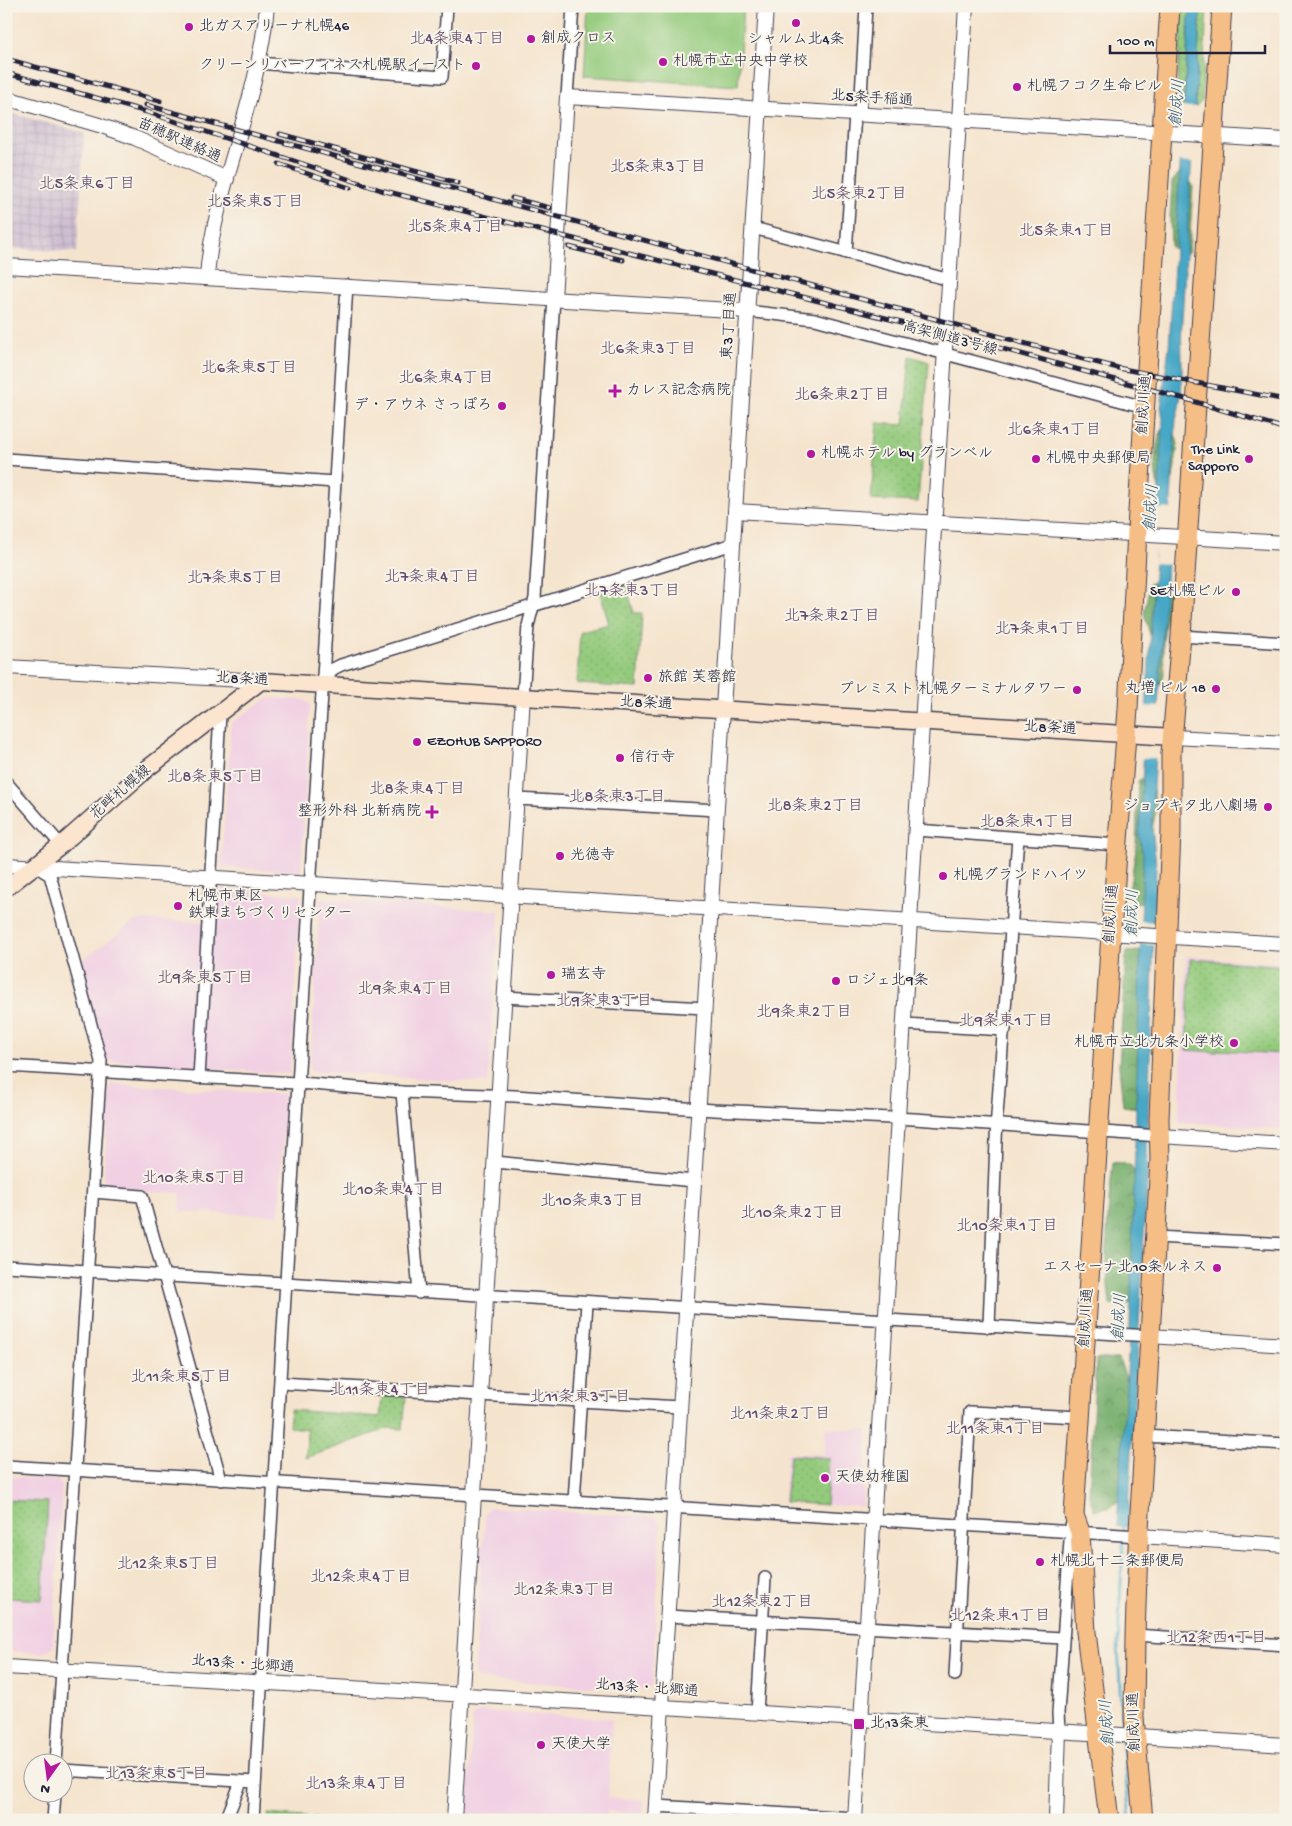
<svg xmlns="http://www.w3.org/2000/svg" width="1292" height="1826" viewBox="0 0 1292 1826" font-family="'Gochi Hand','Klee One',sans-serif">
<defs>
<pattern id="industrial-grid" width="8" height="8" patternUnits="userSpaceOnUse" patternTransform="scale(1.25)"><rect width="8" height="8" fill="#cebed1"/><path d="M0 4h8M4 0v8" fill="none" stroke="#b1a3b4"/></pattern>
<pattern id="green-dots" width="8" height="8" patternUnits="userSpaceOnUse" patternTransform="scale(1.25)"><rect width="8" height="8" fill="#93ca7c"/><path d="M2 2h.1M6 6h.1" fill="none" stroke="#7ead6c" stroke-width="1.8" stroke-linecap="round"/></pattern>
<pattern id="forest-crowns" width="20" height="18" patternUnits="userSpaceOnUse" patternTransform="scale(1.25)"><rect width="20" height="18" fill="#76ae6c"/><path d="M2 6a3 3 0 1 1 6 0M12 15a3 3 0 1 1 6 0" fill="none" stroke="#608d5a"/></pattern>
</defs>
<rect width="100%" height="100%" fill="#f7f3e8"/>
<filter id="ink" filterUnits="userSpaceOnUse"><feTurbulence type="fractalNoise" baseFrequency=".02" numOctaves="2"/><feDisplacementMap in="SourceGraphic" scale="10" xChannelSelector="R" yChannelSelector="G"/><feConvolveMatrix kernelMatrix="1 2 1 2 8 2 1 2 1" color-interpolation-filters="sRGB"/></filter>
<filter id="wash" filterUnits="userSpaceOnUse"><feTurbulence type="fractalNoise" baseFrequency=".0096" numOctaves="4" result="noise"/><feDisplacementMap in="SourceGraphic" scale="20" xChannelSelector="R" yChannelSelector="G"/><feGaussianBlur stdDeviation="1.12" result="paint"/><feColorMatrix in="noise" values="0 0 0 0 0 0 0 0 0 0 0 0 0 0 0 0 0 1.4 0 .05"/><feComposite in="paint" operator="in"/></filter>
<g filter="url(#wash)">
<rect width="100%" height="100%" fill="#f5e4cd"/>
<!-- built -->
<g fill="#f1d0e3">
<polygon points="268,698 305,700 310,705 301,872 221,867 231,723"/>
<polygon points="205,888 301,895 290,1074 105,1060 79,963 136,920 204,922"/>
<polygon points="320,899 499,911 488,1083 310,1071"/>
<polygon points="1186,956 1286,964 1286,1129 1179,1122"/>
<polygon points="110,1084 285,1094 279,1215 180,1212 181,1193 103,1189"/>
<polygon points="826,1428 868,1430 862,1507 783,1502 787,1453 824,1454"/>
<polygon points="6,1477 57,1480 62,1486 53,1648 42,1653 6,1651"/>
<polygon points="490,1507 656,1517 661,1523 652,1685 646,1690 479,1679 474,1674 485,1512"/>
<polygon points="481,1711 612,1719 608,1798 644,1800 644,1814 607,1811 606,1820 466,1820 473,1715"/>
</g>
<!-- industrial -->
<polygon fill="url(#industrial-grid)" points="6,112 84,133 77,252 6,248"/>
<!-- green -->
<g fill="url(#green-dots)" stroke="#5a765c">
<polygon points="1183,6 1190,6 1183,107 1176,106"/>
<polygon points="1201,6 1207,6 1202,101 1195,108"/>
<polygon points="910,356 929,362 918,502 871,500 877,423 904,425"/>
<polygon points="626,585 634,613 642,613 638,688 577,684 580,631 609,624 600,592"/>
<polygon points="1190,959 1286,966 1286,1048 1284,1048 1283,1054 1217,1050 1216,1052 1186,1050"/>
<polygon points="382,1396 406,1397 403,1429 389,1428 306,1458 307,1429 289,1427 290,1410 380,1417"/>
<polygon points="790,1455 829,1458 826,1505 785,1502"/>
<polygon points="6,1500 48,1502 42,1600 6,1598"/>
<polygon points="268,1814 337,1820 268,1820"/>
</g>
<!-- forest -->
<g fill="url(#forest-crowns)" stroke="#4c6854">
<polygon points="1183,168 1193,186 1189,252 1183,256 1171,247 1170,217 1172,182"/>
<path d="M1171 419 1178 444 1173 480 1159 488C1153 473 1154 446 1161 432 1163 427 1168 423 1171 419Z"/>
<polygon points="1150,583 1170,583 1163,644 1164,673 1162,683 1155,689 1153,646 1144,613"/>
<polygon points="1149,773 1157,807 1151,834 1146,902 1135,904 1129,891 1136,849 1138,781"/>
<polygon points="1140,951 1149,987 1137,1108 1123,1106 1119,1066 1126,952"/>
<path d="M1113 1162 1130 1164 1143 1189 1132 1302 1123 1307 1110 1305C1104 1257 1107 1211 1113 1162Z"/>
<polygon points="1096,1359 1119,1359 1128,1384 1120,1500 1109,1508 1094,1510 1089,1495"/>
</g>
<!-- pitch -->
<polygon fill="#93ca7c" stroke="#5a765c" points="588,6 743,6 738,86 584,76"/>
<!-- water -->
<path fill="#47a7c6" stroke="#346480" d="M1190 6H1201L1182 320C1180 352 1186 388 1176 419L1153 787 1152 827 1156 865 1147 1155 1148 1163 1128 1526H1117L1130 1325 1143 854 1139 836 1163 418 1161 407 1169 347Z"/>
<!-- pier -->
<g fill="#f5e4cd">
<polygon points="1180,107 1197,107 1194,163 1178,162"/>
<polygon points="1157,508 1173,509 1170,564 1154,563"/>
<polygon points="1144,706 1161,707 1157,758 1142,758"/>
<polygon points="1140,921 1155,922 1154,945 1139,944"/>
</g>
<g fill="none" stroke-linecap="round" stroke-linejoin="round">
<!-- stream -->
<g stroke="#47a7c6" stroke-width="3">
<polyline points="1122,1731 1118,1644 1124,1522"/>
<polyline points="1122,1739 1130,1820"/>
</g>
</g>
</g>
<g filter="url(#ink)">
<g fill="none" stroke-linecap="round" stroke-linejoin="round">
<defs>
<g id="minor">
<polyline points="257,63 442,77 447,6"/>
<polyline points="567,97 573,6"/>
<polyline points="860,114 866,6"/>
<polyline points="753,228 950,280"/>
<polyline points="846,253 855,114"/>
<polyline points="747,311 815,319 1144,407"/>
<polyline points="6,459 335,482"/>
<polyline points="1181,636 1286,643"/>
<polyline points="324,683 333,669 341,665 733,544"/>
<polyline points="523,696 528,626 535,598 554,298"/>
<polyline points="6,782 61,845"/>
<polyline points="517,799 717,810"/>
<polyline points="916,830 1118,845"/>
<polyline points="37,867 50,875 101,1061 56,1764"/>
<polyline points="504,997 705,1008"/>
<polyline points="904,1024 1005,1030"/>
<polyline points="6,1066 313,1084 402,1092 515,1096 714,1110 914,1119 1160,1136"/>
<polyline points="199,1078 220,714"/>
<polyline points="402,1092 419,1293"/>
<polyline points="495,1162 694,1181"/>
<polyline points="93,1192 142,1196 221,1480"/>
<polyline points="1156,1237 1286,1244"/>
<polyline points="6,1266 1150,1336"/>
<polyline points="989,1327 997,1115 1018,838"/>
<polyline points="281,1383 679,1407"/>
<polyline points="1144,1436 1286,1444"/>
<polyline points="6,1466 1139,1536"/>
<polyline points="574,1501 587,1303"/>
<polyline points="667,1616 1062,1638"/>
<polyline points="1135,1635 1286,1645"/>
<polyline points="955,1675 970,1412 1081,1417"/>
<polyline points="757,1713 765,1578"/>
<polyline points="1059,1731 1058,1713 1071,1526"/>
<polyline points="62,1770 255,1782"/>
<polyline points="656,1806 855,1818"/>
<polyline points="53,1820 55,1794"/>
<polyline points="226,1820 241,1782"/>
<polyline points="253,1820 347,285"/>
</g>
<g id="tertiary">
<polyline points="6,98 99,125 135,138 227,179"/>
<polyline points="6,266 747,311"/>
<path d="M207 278C209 243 218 210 227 177 243 121 262 64 267 6"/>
<polyline points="554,298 567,97 1286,140"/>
<polyline points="735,511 1286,543"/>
<polyline points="6,667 261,681"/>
<polyline points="1173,737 1286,743"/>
<polyline points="6,865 1286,944"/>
<polyline points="1160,1136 1286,1144"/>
<polyline points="1150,1336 1286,1345"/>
<polyline points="1139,1536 1286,1545"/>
<polyline points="6,1667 1286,1745"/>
<polyline points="454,1820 523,696"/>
<polyline points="655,1820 766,6"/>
<polyline points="855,1820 966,6"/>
<polyline points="1056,1820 1059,1731"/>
</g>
<polyline id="secondary" points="6,888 61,845 148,768 261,681 1173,737"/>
<g id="trunk">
<polyline points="1109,1820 1086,1632 1080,1532 1074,1515 1111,933 1128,709 1138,511 1170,6"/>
<polyline points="1143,1820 1134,1717 1135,1635 1138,1548 1160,1160 1159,1119 1171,832 1171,753 1181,636 1222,6"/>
</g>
</defs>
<!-- minor casing -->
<use href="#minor" stroke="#423f51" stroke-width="14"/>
<!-- tertiary casing -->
<use href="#tertiary" stroke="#423f51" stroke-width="16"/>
<!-- secondary casing -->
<use href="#secondary" stroke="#423f51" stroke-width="19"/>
<!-- trunk casing -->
<use href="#trunk" stroke="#423f51" stroke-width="21"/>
<!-- minor -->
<use href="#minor" stroke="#fff" stroke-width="11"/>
<!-- tertiary -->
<use href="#tertiary" stroke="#fff" stroke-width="14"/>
<!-- secondary -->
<use href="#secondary" stroke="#fbe5cf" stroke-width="16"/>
<!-- trunk -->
<use href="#trunk" stroke="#f5be86" stroke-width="19"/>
<defs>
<g id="rail">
<polyline points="6,59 160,101"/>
<polyline points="6,73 147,112 381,190 941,332 1189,400 1286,429"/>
<polyline points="146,105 1064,354 1118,368 1286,400"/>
<polyline points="280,134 458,183"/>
<polyline points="279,164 350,188"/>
<polyline points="512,198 550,208"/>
<polyline points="569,247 623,260"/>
</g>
</defs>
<!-- rail casing -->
<use href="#rail" stroke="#22223b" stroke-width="5"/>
<!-- rail -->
<use href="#rail" stroke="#f7f3e8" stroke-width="3" stroke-dasharray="9" stroke-linecap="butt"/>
</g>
</g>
<!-- markers -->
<g fill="#b5179e" stroke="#f7f3e8" stroke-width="2">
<circle cx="796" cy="23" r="5"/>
<circle cx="189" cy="27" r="5"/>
<circle cx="531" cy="39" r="5"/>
<circle cx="663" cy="62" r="5"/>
<circle cx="476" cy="66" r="5"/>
<circle cx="1017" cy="87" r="5"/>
<path d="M612.5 383.5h5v5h5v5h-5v5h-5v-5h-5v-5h5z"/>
<circle cx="502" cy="406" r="5"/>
<circle cx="811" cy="454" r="5"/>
<circle cx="1036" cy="459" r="5"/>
<circle cx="1249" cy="459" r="5"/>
<circle cx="1236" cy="592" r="5"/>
<circle cx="648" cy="678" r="5"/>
<circle cx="1216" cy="689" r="5"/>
<circle cx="1077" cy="690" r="5"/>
<circle cx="417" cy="742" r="5"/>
<circle cx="620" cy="758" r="5"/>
<circle cx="1268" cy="807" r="5"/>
<path d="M429.5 804.5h5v5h5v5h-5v5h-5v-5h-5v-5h5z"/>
<circle cx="560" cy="856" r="5"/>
<circle cx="943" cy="876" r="5"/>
<circle cx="178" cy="906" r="5"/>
<circle cx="551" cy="975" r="5"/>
<circle cx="836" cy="981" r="5"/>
<circle cx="1234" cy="1043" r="5"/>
<circle cx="1217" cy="1268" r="5"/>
<circle cx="825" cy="1478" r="5"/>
<circle cx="1040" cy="1562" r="5"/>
<rect x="853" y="1718" width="12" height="12" rx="2.5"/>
<circle cx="541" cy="1745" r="5"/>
</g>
<g text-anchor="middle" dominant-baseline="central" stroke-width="4" stroke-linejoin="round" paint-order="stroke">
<!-- poi labels -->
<g font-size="15" fill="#22223b" stroke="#f7f3e8" text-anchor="start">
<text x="199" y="27">北ガスアリーナ札幌46</text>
<text x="541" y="39">創成クロス</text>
<text x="796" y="40" text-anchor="middle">シャルム北4条</text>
<text x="673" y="62">札幌市立中央中学校</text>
<text x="466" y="66" text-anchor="end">クリーンリバーフィネス札幌駅イースト</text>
<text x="1027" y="87">札幌フコク生命ビル</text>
<text x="626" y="391">カレス記念病院</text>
<text x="492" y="406" text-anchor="end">デ・アウネ さっぽろ</text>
<text x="1239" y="450" text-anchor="end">The Link<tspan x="1239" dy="17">Sapporo</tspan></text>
<text x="821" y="454">札幌ホテル by グランベル</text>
<text x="1046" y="459">札幌中央郵便局</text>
<text x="1226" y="592" text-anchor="end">SE札幌ビル</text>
<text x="658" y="678">旅館 芙蓉館</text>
<text x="1206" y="689" text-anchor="end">丸増 ビル 18</text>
<text x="1067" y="690" text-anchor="end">プレミスト 札幌ターミナルタワー</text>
<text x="427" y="742">EZOHUB SAPPORO</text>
<text x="630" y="758">信行寺</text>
<text x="1258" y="807" text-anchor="end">ジョブキタ北八劇場</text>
<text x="421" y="812" text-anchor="end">整形外科 北新病院</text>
<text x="570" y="856">光徳寺</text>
<text x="953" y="876">札幌グランドハイツ</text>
<text x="188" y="897">札幌市東区<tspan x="188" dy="17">鉄東まちづくりセンター</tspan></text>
<text x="561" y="975">瑞玄寺</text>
<text x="846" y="981">ロジェ北9条</text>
<text x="1224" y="1043" text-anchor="end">札幌市立北九条小学校</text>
<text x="1207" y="1268" text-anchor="end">エスセーナ北10条ルネス</text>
<text x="835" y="1478">天使幼稚園</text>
<text x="1050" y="1562">札幌北十二条郵便局</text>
<text x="870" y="1724">北13条東</text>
<text x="551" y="1745">天使大学</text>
</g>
<!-- street labels -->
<g font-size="15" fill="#22223b" stroke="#f7f3e8">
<text transform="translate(872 99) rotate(4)">北5条手稲通</text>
<text transform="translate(179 141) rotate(24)">苗穂駅連絡通</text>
<text transform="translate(730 326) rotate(-86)">東3丁目通</text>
<text transform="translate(950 339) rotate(15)">高架側道3号線</text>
<text transform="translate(1145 405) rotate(-86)">創成川通</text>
<text transform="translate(242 680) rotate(3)">北8条通</text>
<text transform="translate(646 704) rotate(3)">北8条通</text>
<text transform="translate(1050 729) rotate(3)">北8条通</text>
<text transform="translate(121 793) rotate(-41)">花畔札幌線</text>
<text transform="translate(1112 914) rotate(-86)">創成川通</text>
<text transform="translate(1087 1318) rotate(-86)">創成川通</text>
<text transform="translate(243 1665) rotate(4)">北13条・北郷通</text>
<text transform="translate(647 1689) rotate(4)">北13条・北郷通</text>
<text transform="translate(1135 1722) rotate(-92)">創成川通</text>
</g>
<!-- neighbourhood labels -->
<g font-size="16" fill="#624b6c" stroke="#f7f3e8">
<text x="457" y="40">北4条東4丁目</text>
<text x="658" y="168">北5条東3丁目</text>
<text x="87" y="185">北5条東6丁目</text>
<text x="859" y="195">北5条東2丁目</text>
<text x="255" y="203">北5条東5丁目</text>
<text x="455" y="228">北5条東4丁目</text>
<text x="1066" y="232">北5条東1丁目</text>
<text x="648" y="350">北6条東3丁目</text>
<text x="249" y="369">北6条東5丁目</text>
<text x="446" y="379">北6条東4丁目</text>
<text x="842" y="396">北6条東2丁目</text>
<text x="1054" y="431">北6条東1丁目</text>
<text x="432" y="578">北7条東4丁目</text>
<text x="235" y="579">北7条東5丁目</text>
<text x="632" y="592">北7条東3丁目</text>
<text x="832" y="617">北7条東2丁目</text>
<text x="1042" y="630">北7条東1丁目</text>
<text x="215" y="778">北8条東5丁目</text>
<text x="417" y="790">北8条東4丁目</text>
<text x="617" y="798">北8条東3丁目</text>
<text x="815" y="807">北8条東2丁目</text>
<text x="1027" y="823">北8条東1丁目</text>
<text x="205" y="979">北9条東5丁目</text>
<text x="405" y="990">北9条東4丁目</text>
<text x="604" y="1002">北9条東3丁目</text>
<text x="804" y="1013">北9条東2丁目</text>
<text x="1006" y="1022">北9条東1丁目</text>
<text x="194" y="1179">北10条東5丁目</text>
<text x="393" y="1191">北10条東4丁目</text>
<text x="592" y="1202">北10条東3丁目</text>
<text x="792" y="1214">北10条東2丁目</text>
<text x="1007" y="1227">北10条東1丁目</text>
<text x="181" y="1378">北11条東5丁目</text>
<text x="380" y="1391">北11条東4丁目</text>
<text x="580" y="1398">北11条東3丁目</text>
<text x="780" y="1415">北11条東2丁目</text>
<text x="995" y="1430">北11条東1丁目</text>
<text x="168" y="1565">北12条東5丁目</text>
<text x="361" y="1578">北12条東4丁目</text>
<text x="564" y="1591">北12条東3丁目</text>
<text x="762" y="1603">北12条東2丁目</text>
<text x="1000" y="1617">北12条東1丁目</text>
<text x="1216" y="1639">北12条西1丁目</text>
<text x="156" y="1775">北13条東5丁目</text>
<text x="356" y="1785">北13条東4丁目</text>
</g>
<!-- water labels -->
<g font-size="16" font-style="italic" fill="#315773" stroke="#f7f3e8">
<text transform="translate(1179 103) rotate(-86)">創成川</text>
<text transform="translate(1153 508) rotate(-86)">創成川</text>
<text transform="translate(1134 913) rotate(-89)">創成川</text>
<text transform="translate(1121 1317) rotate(-87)">創成川</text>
<text transform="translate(1109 1723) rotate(-93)">創成川</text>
</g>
</g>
<!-- margin -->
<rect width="1292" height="1826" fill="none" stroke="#f7f3e8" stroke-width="25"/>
<!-- north arrow -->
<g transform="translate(48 1778) rotate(194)"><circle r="24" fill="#f7f3e8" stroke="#a29fa3"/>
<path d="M0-4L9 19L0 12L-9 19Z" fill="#b5179e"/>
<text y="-8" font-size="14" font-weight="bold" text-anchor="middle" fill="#22223b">N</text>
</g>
<!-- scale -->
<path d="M1110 45v8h155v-8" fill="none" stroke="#22223b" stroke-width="2.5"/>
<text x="1117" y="45" font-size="15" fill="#22223b" stroke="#f7f3e8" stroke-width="4" paint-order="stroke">100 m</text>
</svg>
